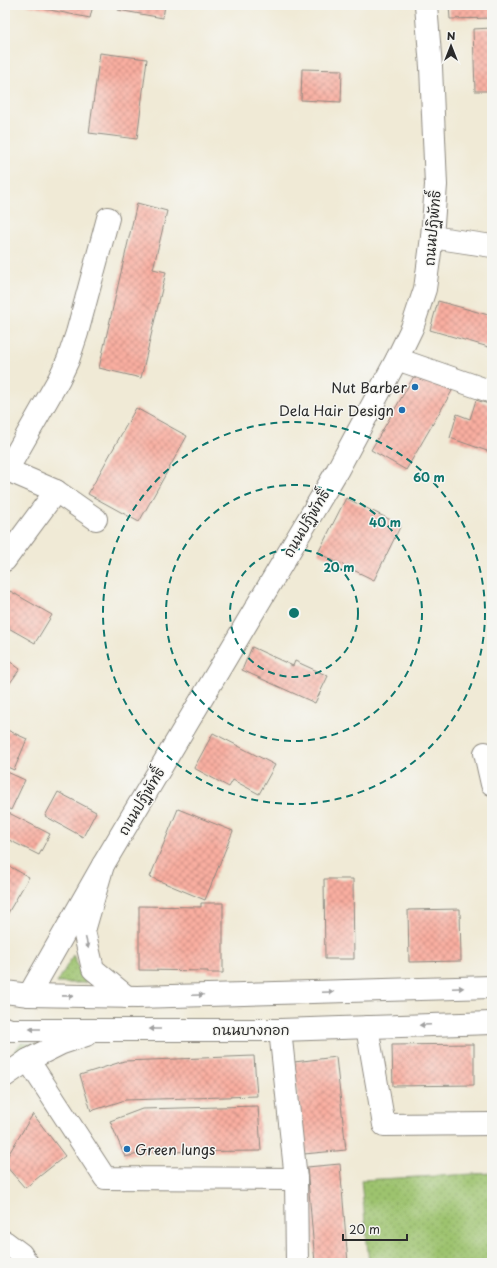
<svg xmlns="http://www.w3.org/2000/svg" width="497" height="1268" viewBox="0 0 497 1268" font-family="'Playpen Sans','Playpen Sans Thai',sans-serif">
<defs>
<pattern id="grass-dots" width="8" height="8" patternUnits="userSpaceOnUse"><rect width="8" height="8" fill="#9dc36e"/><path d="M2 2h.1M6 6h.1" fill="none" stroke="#809f5b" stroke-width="1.8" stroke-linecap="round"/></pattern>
<pattern id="building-cross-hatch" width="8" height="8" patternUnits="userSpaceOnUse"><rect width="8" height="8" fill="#f9aea0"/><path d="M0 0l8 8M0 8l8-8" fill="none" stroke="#ca8e83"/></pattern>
</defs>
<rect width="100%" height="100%" fill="#f6f6f2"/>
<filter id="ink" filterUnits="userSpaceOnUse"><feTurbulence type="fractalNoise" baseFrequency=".025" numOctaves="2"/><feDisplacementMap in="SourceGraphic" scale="8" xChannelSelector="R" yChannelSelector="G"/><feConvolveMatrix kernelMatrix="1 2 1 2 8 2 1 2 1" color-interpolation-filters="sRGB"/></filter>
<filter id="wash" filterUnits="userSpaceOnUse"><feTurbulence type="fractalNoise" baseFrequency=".012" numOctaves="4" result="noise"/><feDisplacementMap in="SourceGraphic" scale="16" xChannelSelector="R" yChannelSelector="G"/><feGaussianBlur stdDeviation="0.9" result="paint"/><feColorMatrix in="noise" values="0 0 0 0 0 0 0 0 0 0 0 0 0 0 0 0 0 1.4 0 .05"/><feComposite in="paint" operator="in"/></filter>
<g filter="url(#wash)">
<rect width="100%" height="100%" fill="#f0ead6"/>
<!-- grass -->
<g fill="url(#grass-dots)" stroke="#64774c">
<polygon points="73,955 86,983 57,983"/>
<polygon points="21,1043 45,1044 6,1063"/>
<polygon points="492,1173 492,1263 369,1263 361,1180"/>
</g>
<g id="blocks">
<!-- building -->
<g fill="url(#building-cross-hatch)">
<polygon points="25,5 93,5 90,18"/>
<polygon points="119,5 165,5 163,18 118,10"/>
<polygon points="449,5 492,5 492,18 450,19"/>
<polygon points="492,28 492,91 475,91 473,29"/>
<polygon points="100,53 147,59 137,139 89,133"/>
<polygon points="302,69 342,70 341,102 301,100"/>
<polygon points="137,203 167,211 153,269 166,272 141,378 99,368"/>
<polygon points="438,301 492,316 492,348 430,330"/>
<polygon points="417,371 452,391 406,470 371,450"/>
<polygon points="476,400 492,405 492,446 490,452 450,438 457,414 470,419"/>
<polygon points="136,408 187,436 139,522 88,494"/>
<polygon points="346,498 401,525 374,580 318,553"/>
<polygon points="10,591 52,615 35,643 5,626 5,600"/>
<polygon points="252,647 293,666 295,661 328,676 315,703 242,670"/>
<polygon points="5,658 20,669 5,690"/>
<polygon points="5,729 27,739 14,770 5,766"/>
<polygon points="213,733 275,765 259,794 233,780 229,787 194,768"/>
<polygon points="5,771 25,780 11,810 5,807"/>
<polygon points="58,792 96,812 83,837 45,816"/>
<polygon points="178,809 233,831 205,900 150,877"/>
<polygon points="5,811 50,834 39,855 5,838"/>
<polygon points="5,864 29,877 5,918"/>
<polygon points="324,879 353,879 354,959 325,959"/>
<polygon points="201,903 223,903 223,973 208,973 208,971 139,970 139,906 201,907"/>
<polygon points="460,909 461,961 409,962 408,910"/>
<polygon points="474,1044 474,1085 393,1086 392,1045"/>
<polygon points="254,1056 257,1096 125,1100 91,1111 80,1075 124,1061"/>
<polygon points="336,1057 346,1150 304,1154 294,1062"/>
<polygon points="258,1106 261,1151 147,1152 125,1157 110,1121 142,1109"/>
<polygon points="33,1114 65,1156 25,1188 5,1165 5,1160"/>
<polygon points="340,1164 348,1263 315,1263 307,1167"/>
<polygon points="5,1254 21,1263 5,1263"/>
</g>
</g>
</g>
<g filter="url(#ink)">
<use href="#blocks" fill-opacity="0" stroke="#8e8a80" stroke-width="1"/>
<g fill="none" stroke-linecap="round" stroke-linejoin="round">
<defs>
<g id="minor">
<polyline points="432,237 492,246"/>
<polyline points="397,359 492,392"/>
<polyline points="5,469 56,491 96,519"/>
<polyline points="7,470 59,379 68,360 77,333 108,218"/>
<polyline points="5,560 56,491"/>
<polyline points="485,753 492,784"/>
<polyline points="29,995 103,865 337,471 397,359 412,328 425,289 432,237 436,185 431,67 426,5"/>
<polyline points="367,1027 384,1125 492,1124"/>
<polyline points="280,1030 296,1179 297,1263"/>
<polyline points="28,1060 105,1178 296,1179"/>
<polyline points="5,1242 21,1254 27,1263"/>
</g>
<g id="major">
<polyline points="103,865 84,931 93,969 127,997"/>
<polyline points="5,992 29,995 137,997 492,987"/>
<polyline points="5,1028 10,1030 280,1030 492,1023"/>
<polyline points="5,1076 28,1060 62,1043 86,1035"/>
</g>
</defs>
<!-- minor casing -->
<use href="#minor" stroke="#8e8a80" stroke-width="24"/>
<!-- major casing -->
<use href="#major" stroke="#8e8a80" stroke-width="24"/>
<!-- minor -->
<use href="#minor" stroke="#fff" stroke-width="22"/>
<!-- major -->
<use href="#major" stroke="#fff" stroke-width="22"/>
</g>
<!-- one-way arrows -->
<defs><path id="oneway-solid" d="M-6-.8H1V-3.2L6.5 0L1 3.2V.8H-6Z"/></defs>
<g fill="#a0a0a0">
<use href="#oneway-solid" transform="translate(87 943) rotate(76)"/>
<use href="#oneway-solid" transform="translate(458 988) rotate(-2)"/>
<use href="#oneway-solid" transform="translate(328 992) rotate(-2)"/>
<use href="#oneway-solid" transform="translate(198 995) rotate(-2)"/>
<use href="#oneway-solid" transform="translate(68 996) rotate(1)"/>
<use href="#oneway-solid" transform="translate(425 1025) rotate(178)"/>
<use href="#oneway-solid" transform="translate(35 1029) rotate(180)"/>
<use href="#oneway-solid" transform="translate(155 1029) rotate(-180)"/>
</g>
</g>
<!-- distance rings -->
<g fill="none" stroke="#0f766e" stroke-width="2" stroke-dasharray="7 5">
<circle cx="294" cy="613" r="64"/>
<circle cx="294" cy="613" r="128"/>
<circle cx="294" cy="613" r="191"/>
</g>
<!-- markers -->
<g fill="#1f6fb2" stroke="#f6f6f2" stroke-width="1.5">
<circle cx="415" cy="387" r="4"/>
<circle cx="402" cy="410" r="4"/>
<circle cx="127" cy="1149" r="4"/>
</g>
<g text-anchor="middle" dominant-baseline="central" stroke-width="3" stroke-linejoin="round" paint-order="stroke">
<!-- street labels -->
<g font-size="14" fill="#2b2b2b" stroke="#f6f6f2">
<text transform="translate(432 228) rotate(-85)">ถนนปฏิพัทธิ์</text>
<text transform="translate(306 523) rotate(-59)">ถนนปฏิพัทธิ์</text>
<text transform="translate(141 801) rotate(-59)">ถนนปฏิพัทธิ์</text>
<text x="251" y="1029">ถนนบางกอก</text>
</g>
<!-- poi labels -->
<g font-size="14" fill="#2b2b2b" stroke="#f6f6f2" text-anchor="end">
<text x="407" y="387">Nut Barber</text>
<text x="394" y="410">Dela Hair Design</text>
<text x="135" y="1149" text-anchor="start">Green lungs</text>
</g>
</g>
<circle cx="294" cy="613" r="6" fill="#0f766e" stroke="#f6f6f2" stroke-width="2"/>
<g font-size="12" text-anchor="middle" font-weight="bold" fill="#0f766e" stroke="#f6f6f2" stroke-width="3" stroke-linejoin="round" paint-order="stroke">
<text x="429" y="482">60 m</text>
<text x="385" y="527">40 m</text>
<text x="339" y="572">20 m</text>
</g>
<!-- margin -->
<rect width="497" height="1268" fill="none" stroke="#f6f6f2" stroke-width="20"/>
<!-- north arrow -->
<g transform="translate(451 46)" stroke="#f6f6f2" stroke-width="3" paint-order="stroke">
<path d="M0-3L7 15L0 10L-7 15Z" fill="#2b2b2b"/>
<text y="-6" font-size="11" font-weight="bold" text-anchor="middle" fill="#2b2b2b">N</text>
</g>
<!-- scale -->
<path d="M343 1234v6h64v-6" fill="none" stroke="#2b2b2b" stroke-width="2"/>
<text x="349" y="1234" font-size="12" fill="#2b2b2b" stroke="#f6f6f2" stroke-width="3" paint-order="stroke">20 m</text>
</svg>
